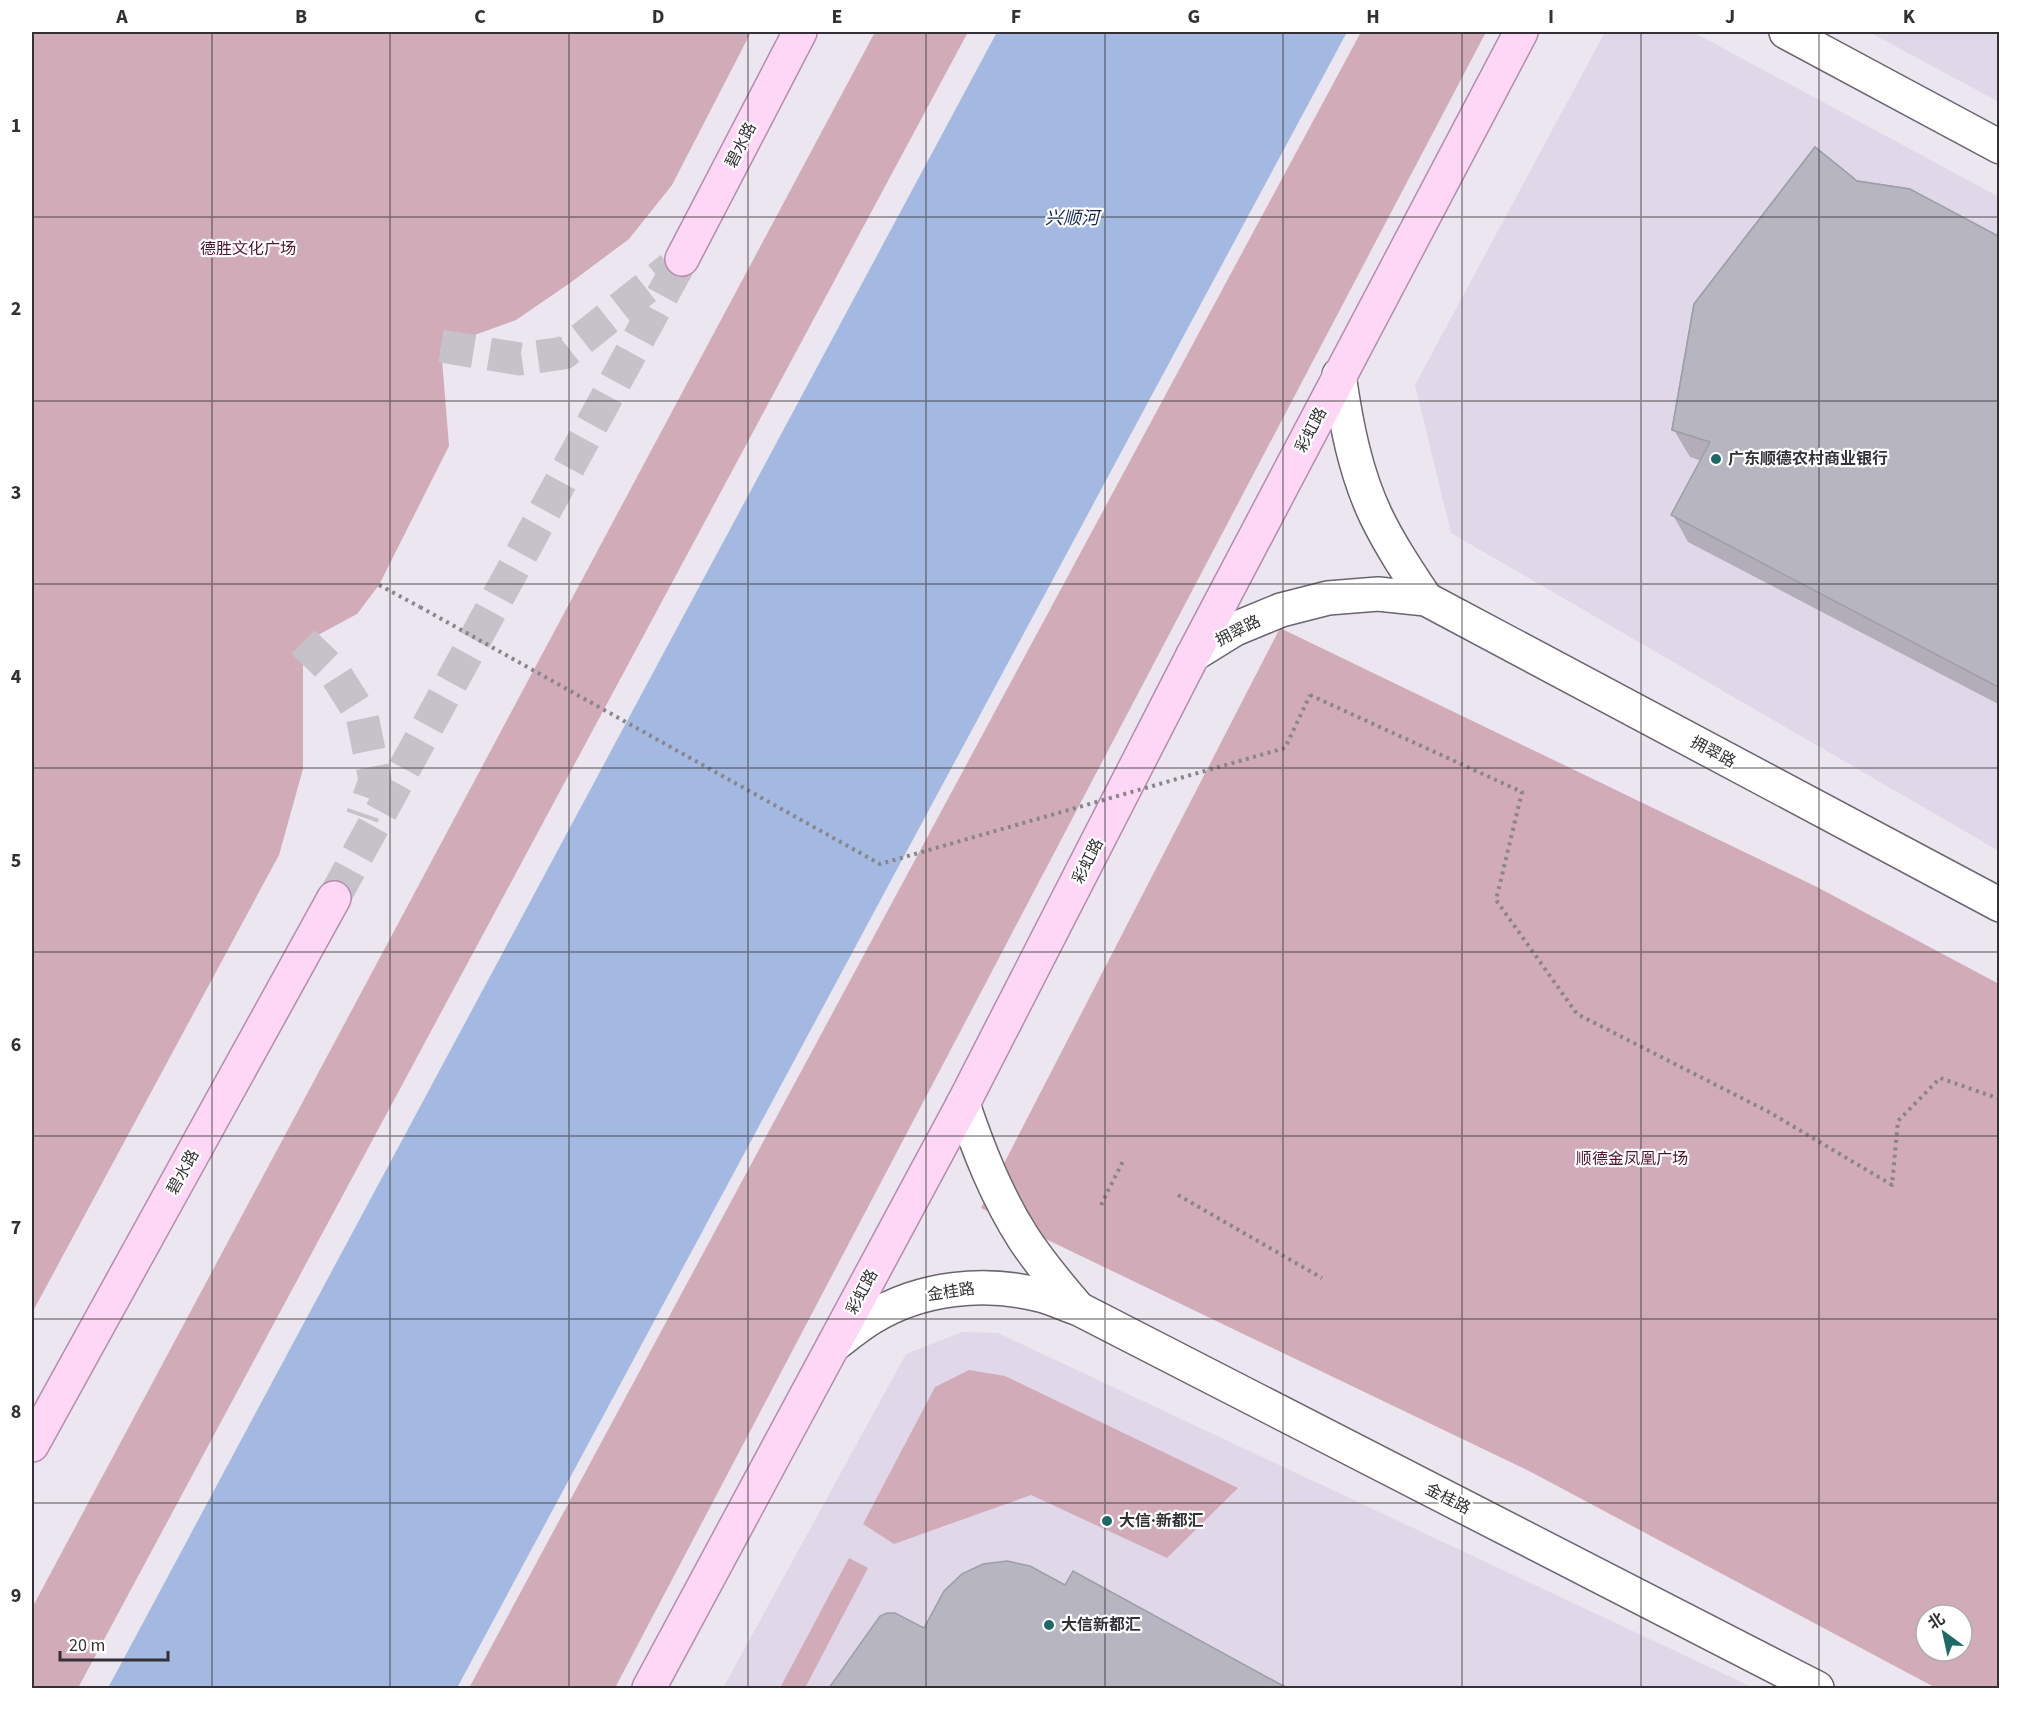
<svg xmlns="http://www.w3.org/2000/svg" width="2031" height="1720" viewBox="0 0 2031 1720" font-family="'Source Sans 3','Noto Sans SC',sans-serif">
<rect width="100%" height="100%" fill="#ebe6ef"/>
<!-- built -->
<g fill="#e0d7e8">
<polygon points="1605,32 1693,32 1999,197 1999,851 1451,533 1415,385"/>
<polygon points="1869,32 1999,32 1999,102"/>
<polygon points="962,1332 998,1333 1754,1688 723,1688 906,1354"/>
</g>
<!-- green -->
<g fill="#d2abb8" fill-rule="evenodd">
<polygon points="32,32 751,32 672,185 629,239 570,283 516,320 441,347 449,446 379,585 357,614 303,643 303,769 279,855 32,1313"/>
<polygon points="875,32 968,32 78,1688 32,1688 32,1608"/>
<polygon points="1361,32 1486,32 615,1688 469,1688"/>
<path d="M1280 628 1817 887 1999 984V1688H1936L1531 1472 981 1208ZM1926 1615H1962V1651H1926Z"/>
<polygon points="969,1370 1005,1376 1238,1488 1167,1558 1031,1495 894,1544 863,1524 935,1387"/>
<polygon points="849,1558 868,1568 805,1688 780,1688"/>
</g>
<!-- water -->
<polygon fill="#a3b9e1" points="997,32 1347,32 457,1688 108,1688"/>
<!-- shadow -->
<g fill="#0003">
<polygon points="1856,182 2000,238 2000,705 1688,542 1673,515 1702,461 1690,457 1674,430"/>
<polygon points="1074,1573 1284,1688 831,1688 876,1623 925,1630 1066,1587"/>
</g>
<!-- building -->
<g fill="#b6b5c0" stroke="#9e9ea8" stroke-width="1.5">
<polygon points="1815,147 1857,181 1910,189 1887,291 1816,396 1801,388 1763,458 1672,430 1694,304"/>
<polygon points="1815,147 1857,181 1910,189 2000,237 2000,688 1671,515 1710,442 1672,430 1694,304"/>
<polygon points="1007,1561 1030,1566 1065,1585 1073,1571 1287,1688 829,1688 880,1616 887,1613 895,1613 924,1628 944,1591 962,1574 983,1564"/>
</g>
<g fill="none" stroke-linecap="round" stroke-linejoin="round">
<!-- major-tunnel -->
<g stroke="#c6c2ca" stroke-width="33" stroke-dasharray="33 16" stroke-linecap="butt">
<polyline points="441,346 520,359 564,353 671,268"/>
<polyline points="303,642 334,672 362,716 375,780 362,817"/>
<polyline points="334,898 682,259"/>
</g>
<defs>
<g id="minor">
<polyline points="1786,32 2000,147"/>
<path d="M1339 375C1346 423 1355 472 1376 516 1390 545 1408 572 1426 599"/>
<polyline points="1193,655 1235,629 1281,610 1328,598 1378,594 1426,599 2000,905"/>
<path d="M963 1104C979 1151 997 1197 1024 1239 1040 1263 1059 1286 1078 1308"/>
<path d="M834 1345C846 1336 858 1326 871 1318 921 1287 985 1281 1040 1295 1053 1298 1066 1305 1079 1309L1817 1688"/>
</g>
<g id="major">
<polyline points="682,259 800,32"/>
<polyline points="32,1445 334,898"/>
<polyline points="649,1688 963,1104 1193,655 1521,32"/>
</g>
</defs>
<!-- minor casing -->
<use href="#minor" stroke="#6a656e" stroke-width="36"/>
<!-- major casing -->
<use href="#major" stroke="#b68cae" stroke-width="36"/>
<!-- path -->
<g stroke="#88858b" stroke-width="4" stroke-dasharray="3 4.5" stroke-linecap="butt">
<polyline points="379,585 420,607"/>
<polyline points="1310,695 1522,792 1496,900 1577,1014 1769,1112 1892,1185 1898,1121 1940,1078 2000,1099"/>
<polyline points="1178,1195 1322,1278"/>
<polyline points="1101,1205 1123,1161"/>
</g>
<!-- minor -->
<use href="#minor" stroke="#fff" stroke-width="33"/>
<!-- major -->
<use href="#major" stroke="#fdd7f5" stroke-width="33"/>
<!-- path-bridge -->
<polyline stroke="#88858b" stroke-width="4" stroke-dasharray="3 4.5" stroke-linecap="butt" points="420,607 880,864 1285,748 1310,695"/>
</g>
<!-- grid -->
<path fill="none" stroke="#333135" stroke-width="1.5" stroke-opacity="0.55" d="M212 32V1688M390 32V1688M569 32V1688M748 32V1688M926 32V1688M1105 32V1688M1283 32V1688M1462 32V1688M1641 32V1688M1819 32V1688M32 217H2000M32 401H2000M32 584H2000M32 768H2000M32 952H2000M32 1136H2000M32 1319H2000M32 1503H2000"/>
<!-- markers -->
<g fill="#1d6967" stroke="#fff" stroke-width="2">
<circle cx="1716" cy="459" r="6"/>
<circle cx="1107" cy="1521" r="6"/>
<circle cx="1049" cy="1625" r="6"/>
</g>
<g text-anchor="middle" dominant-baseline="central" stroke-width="4.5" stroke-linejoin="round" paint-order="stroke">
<!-- street labels -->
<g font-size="16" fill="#333135" stroke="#fff">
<text transform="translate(741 145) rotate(-63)">碧水路</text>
<text transform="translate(1311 430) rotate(-62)">彩虹路</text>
<text transform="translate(1238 631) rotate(-27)">拥翠路</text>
<text transform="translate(1713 752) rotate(28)">拥翠路</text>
<text transform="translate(1088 861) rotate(-63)">彩虹路</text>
<text transform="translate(183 1172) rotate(-61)">碧水路</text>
<text transform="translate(862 1292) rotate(-62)">彩虹路</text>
<text transform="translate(951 1292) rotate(-8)">金桂路</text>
<text transform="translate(1448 1499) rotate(27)">金桂路</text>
</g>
<!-- park labels -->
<g font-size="16" fill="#51162f" stroke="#fff">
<text x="248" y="249">德胜文化广场</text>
<text x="1632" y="1159">顺德金凤凰广场</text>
</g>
<!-- poi labels -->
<g font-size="16" font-weight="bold" fill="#333135" stroke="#fff" text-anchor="start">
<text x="1728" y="459">广东顺德农村商业银行</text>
<text x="1119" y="1521">大信·新都汇</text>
<text x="1061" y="1625">大信新都汇</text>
</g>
<!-- water labels -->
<g font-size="18" font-style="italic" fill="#102858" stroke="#fff">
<text x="1072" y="218">兴顺河</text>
</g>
</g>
<!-- border -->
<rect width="2031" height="1720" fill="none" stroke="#ffffff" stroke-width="66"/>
<!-- north arrow -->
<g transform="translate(1944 1633) rotate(327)"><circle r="28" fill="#ffffff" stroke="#adadae" stroke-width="1.5"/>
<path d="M0-4.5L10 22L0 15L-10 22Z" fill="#1d6967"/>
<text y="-9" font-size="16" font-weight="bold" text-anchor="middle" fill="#333135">北</text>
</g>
<!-- scale -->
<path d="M60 1651v9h108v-9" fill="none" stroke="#333135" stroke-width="3"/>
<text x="69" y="1651" font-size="18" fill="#333135" stroke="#ffffff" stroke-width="4.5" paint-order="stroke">20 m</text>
<rect x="33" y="33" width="1965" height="1654" fill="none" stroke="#333135" stroke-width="2"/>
<g font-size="20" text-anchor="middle" font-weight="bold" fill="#333135">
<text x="122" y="23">A</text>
<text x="301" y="23">B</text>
<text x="480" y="23">C</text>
<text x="658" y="23">D</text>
<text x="837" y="23">E</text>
<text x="1016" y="23">F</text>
<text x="1194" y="23">G</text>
<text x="1373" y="23">H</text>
<text x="1551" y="23">I</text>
<text x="1730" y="23">J</text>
<text x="1909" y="23">K</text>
<text x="16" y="132">1</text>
<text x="16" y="315">2</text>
<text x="16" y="499">3</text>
<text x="16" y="683">4</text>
<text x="16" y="867">5</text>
<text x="16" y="1051">6</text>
<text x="16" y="1234">7</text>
<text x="16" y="1418">8</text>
<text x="16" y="1602">9</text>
</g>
</svg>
